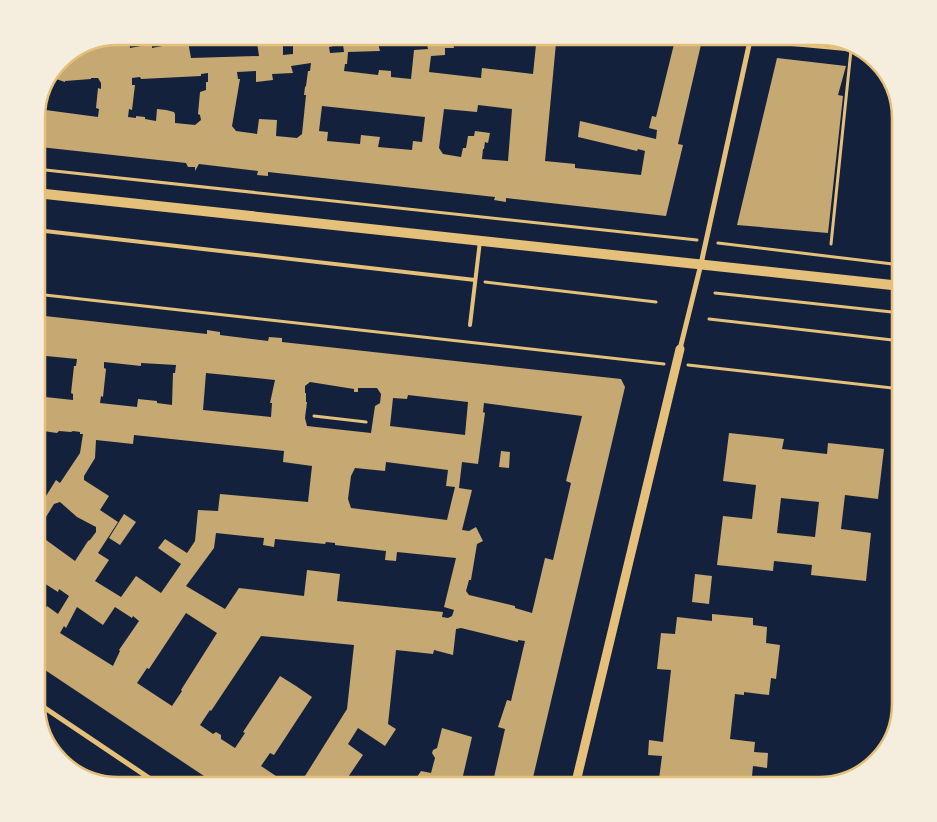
<svg xmlns="http://www.w3.org/2000/svg" width="937" height="822" viewBox="0 0 937 822" font-family="Mulish,sans-serif">
<rect width="100%" height="100%" fill="#14213d"/>
<!-- building -->
<g fill="#c6a872" fill-rule="evenodd">
<path d="M118 36H130L131 39 129 40 130 48 152 44V48L173 44 171 36H187L191 58 259 56 256 36H376L380 51 348 52 347 64H345L344 71 378 75 379 70 391 71V77L411 79 414 50 428 49 425 36H452L454 48H445V55L431 56 429 72 481 78 482 68 533 74 536 45 535 36H583L556 43 545 161 575 164V168L641 175 645 151 638 149 637 151 578 137 580 121 656 139 657 130 649 128 652 116 656 117 676 36H703L678 144 683 145 666 216 506 198V202L494 200 495 197 268 172V176L257 175 258 171 199 164 195 171V167H188L186 163 40 147V151L36 150V113L38 109 98 117 99 109 96 108 98 88 101 89V83L98 78H91V79L65 81V82L56 79V81L52 82 64 57 92 46H100V43ZM343 44 344 52 330 53 329 47ZM283 46H293V54L283 55ZM311 63 310 71H308L306 86 305 87 304 95H306L302 134 297 138 276 136 277 120 259 119 257 134 236 131 232 126 240 79H238L237 72 256 71V82L273 80 272 74 293 73 291 66ZM208 73V82H206V90L200 92 198 114 200 115 201 120 195 125 175 123V114L174 112 166 110 157 109 156 121 145 119V117L136 116V118L128 117 129 109 132 110 135 85H132V78L140 77 141 79 201 76V74ZM478 105 512 109 508 161 482 159 483 149H484L485 142 488 143 490 133 475 131 474 136H468L466 148H463L461 157 443 154 439 148 444 109 477 112ZM322 106 425 117 422 142 413 141 412 150 378 147 380 137 361 135 360 144 327 141 328 132 319 131Z"/>
<polygon points="821,37 839,44 839,45 820,43"/>
<polygon points="777,58 846,66 838,95 843,96 828,233 737,225"/>
<path d="M36 315 207 334V330L220 332V335L268 341 269 337 282 338V342L621 379 625 387 531 786H492L505 729 498 727 507 700 511 701 525 641 518 640V642L461 628 456 629 453 655 434 650 433 654 396 650 388 724 396 729 385 746 358 728 348 744 363 755 342 786H334L325 780 321 786H303L308 778 305 776 347 709 354 645 261 636 211 711 210 710 200 725 213 734 216 732 221 735V739L235 748 245 733 243 732 280 676 296 686 312 697 274 755 270 753 261 766 291 786H219L36 664V619L39 618 47 606 58 614 69 596 59 589 58 592 36 578V535L41 539 42 537 75 561 88 541 90 540 96 532V527L77 517 60 502 54 504 36 533V489L46 496 56 480 60 483 80 453 83 434H80V432L73 431 71 432 59 431 57 433 36 430V396L73 400V394L71 393 74 366H76L77 359 36 355ZM104 362 141 366V363L176 365 175 373H173L172 405 157 403V401L138 399 137 407 100 403 101 396 103 397 106 369 104 368ZM206 373 275 380 270 403H272L271 417 203 410ZM310 382 354 389V392H358V388H377L381 394 380 403 375 406 371 433 307 426 305 418 307 402H306V393H305V386ZM408 395 468 402 465 435 390 426 393 398 407 399ZM484 403 582 416 566 481 571 483 553 560 545 558 532 613 515 608V606L469 595 466 591 469 580H471L477 544 483 541 476 527 469 531 462 530 472 490 459 488 462 462 478 464 485 413 483 412ZM134 435 284 451 283 462 312 466 308 502 220 494 218 511 198 510 195 541 187 553 165 539 158 548 181 564 161 593 136 576 121 597 95 581 109 560 98 553 118 522 100 510 109 496 84 480V476L95 458 96 440 133 444ZM386 462 448 470 446 486 455 487 447 520 351 508 348 499 351 476 355 468 385 471ZM216 533 264 538 263 545 274 547 275 539 325 544 326 542 335 543V545L386 551 385 560 396 561 397 552 456 558 444 607 454 610 452 616 448 618 442 617 443 612 337 601 340 574 307 570 304 596 239 588 225 609 186 586 214 548ZM77 607 103 625 115 607 132 618 133 616 139 621 119 650 120 651 113 666 60 633 64 626 66 628ZM186 613 217 633 181 690 182 691 172 706 137 683 147 668 149 669Z"/>
<path d="M729 433 784 439 782 449 827 454 828 443 884 449 878 499 845 495 841 529 871 533 866 581 811 575 812 565 774 561 773 571 717 565 723 516 752 519 756 485 723 481ZM781 498 819 502 815 537 777 533Z"/>
<polygon points="501,451 510,452 509,468 499,467"/>
<polygon points="124,514 136,522 120,545 109,538"/>
<polygon points="695,574 712,576 709,604 692,602"/>
<polygon points="712,614 753,618 753,625 767,627 766,643 780,645 776,679 771,678 769,695 744,692 744,695 735,694 730,739 755,742 754,752 768,753 767,768 753,766 751,786 645,786 646,777 659,779 662,756 648,755 649,740 663,742 664,732 671,670 657,669 661,633 675,634 677,617 712,621"/>
<polygon points="442,728 472,737 462,780 481,786 411,786 421,771 431,773 435,758 432,753 433,750 437,748"/>
<polygon points="395,777 409,786 389,786"/>
</g>
<g fill="none" stroke-linecap="round" stroke-linejoin="round">
<!-- path -->
<g stroke="#e5c07b" stroke-width="3">
<polyline points="776,43 851,50 831,244"/>
<polyline points="36,169 697,240"/>
<polyline points="718,243 901,265"/>
<polyline points="485,282 656,302"/>
<polyline points="715,293 901,313"/>
<polyline points="36,294 664,364"/>
<polyline points="709,319 901,341"/>
<polyline points="688,365 901,389"/>
<polyline points="314,416 366,422"/>
</g>
<!-- service -->
<g stroke="#e5c07b" stroke-width="4">
<polyline points="36,230 475,280"/>
<polyline points="470,325 480,241"/>
</g>
<!-- minor -->
<g stroke="#e5c07b" stroke-width="5">
<polyline points="680,349 701,264 751,36"/>
<polyline points="36,702 161,786"/>
</g>
<!-- tertiary -->
<polyline stroke="#e5c07b" stroke-width="9" points="575,786 680,349"/>
<!-- secondary -->
<polyline stroke="#e5c07b" stroke-width="10" points="36,193 901,286"/>
</g>
<!-- crop -->
<path d="M0 0H937V822H0ZM118 45H819A73 73 0 0 1 892 118V704A73 73 0 0 1 819 777H118A73 73 0 0 1 45 704V118A73 73 0 0 1 118 45Z" fill="#f5edde" fill-rule="evenodd"/>
<path fill="none" stroke="#e5c07b" stroke-width="2.5" d="M118 45H819A73 73 0 0 1 892 118V704A73 73 0 0 1 819 777H118A73 73 0 0 1 45 704V118A73 73 0 0 1 118 45Z"/>
</svg>
